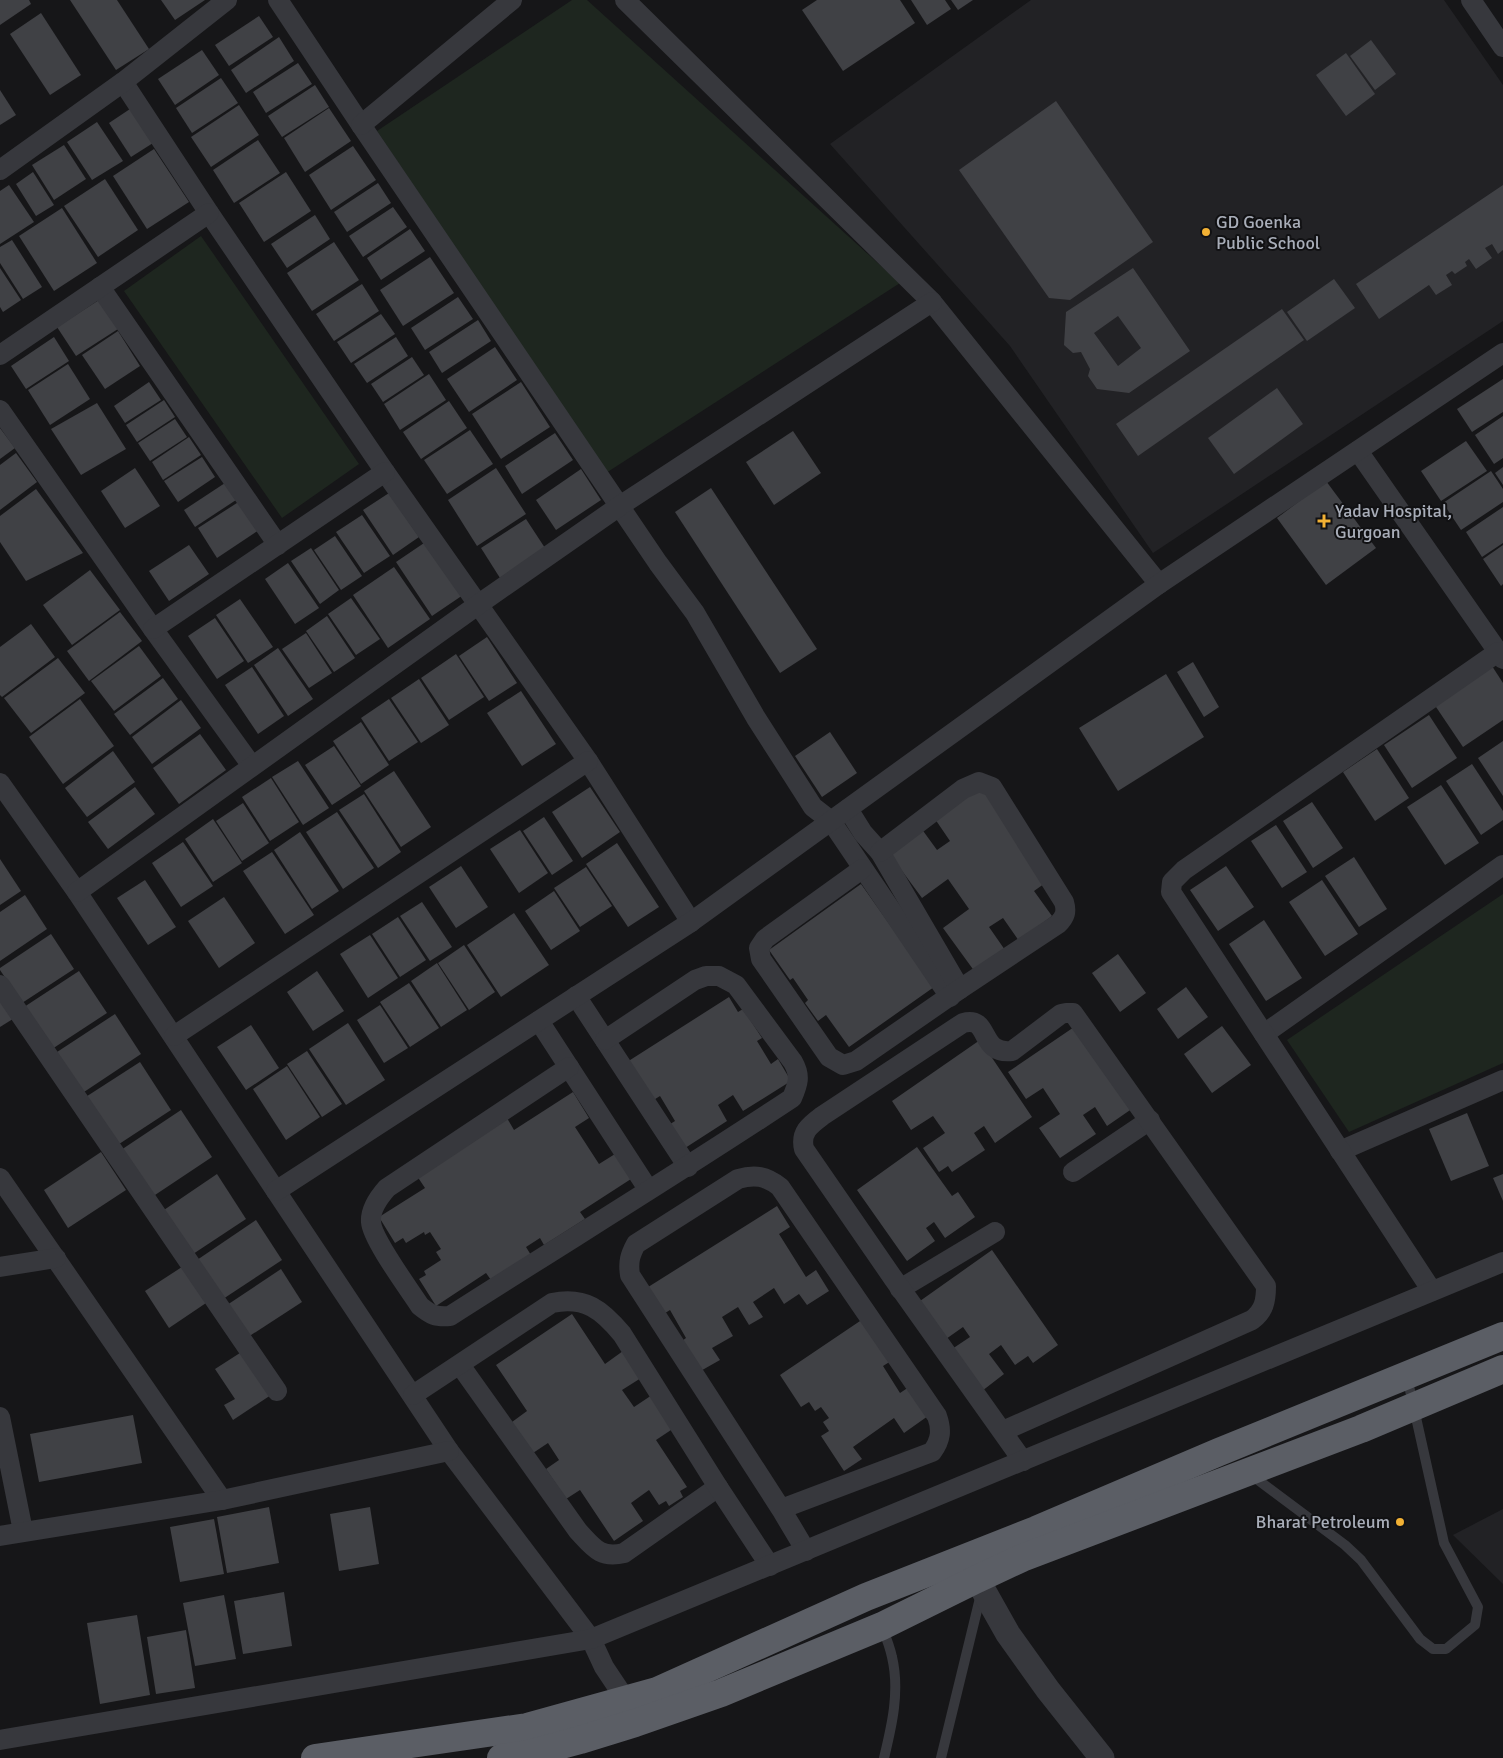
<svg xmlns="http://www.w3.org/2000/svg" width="1503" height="1758" viewBox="0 0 1503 1758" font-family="Signika,sans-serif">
<rect width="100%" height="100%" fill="#161618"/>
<!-- built -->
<g fill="#222225">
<polygon points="1031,0 1444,0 1503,85 1503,321 1153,553 1010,346 830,144"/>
<polygon points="1503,1509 1503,1584 1453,1535"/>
</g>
<!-- green -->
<g fill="#1e261f">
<polygon points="572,0 587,0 900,283 606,473 377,131"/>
<polygon points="201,236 359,464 282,518 124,291"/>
<polygon points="1503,894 1503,1063 1349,1132 1287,1040"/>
</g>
<!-- building -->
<g fill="#404145" fill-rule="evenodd">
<polygon points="0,0 29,0 31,4 0,25"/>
<polygon points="70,0 117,0 149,49 116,70"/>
<polygon points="161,0 205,0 175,20"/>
<polygon points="817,0 900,0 915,23 843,71 802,10"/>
<polygon points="911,0 945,0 951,9 927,25"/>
<polygon points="951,0 973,0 958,10"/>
<polygon points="41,13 81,75 50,95 10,34"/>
<polygon points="259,16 273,37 229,66 215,45"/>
<polygon points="279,37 294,61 246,93 231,70"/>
<polygon points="1371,40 1396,74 1375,90 1350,56"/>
<polygon points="202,50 219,75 175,105 158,79"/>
<polygon points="1346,53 1375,94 1346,116 1316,75"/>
<polygon points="298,63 312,84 266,113 253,92"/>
<polygon points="221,78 238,103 192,133 176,108"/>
<polygon points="315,85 329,107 282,137 268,116"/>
<polygon points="0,90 16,115 0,125"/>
<polygon points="1056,101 1153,242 1070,300 1049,298 959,170"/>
<polygon points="239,105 259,135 211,167 191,137"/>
<polygon points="329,108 351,141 305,172 284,138"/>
<polygon points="130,109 153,143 131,157 109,123"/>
<polygon points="97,122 123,161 92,180 67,142"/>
<polygon points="258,140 280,173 234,203 213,170"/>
<polygon points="64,145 86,179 54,200 32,165"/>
<polygon points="353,146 376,180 331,210 309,175"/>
<polygon points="154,149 189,202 147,229 113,176"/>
<polygon points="33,172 54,205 36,216 16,184"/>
<polygon points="286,172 311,211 264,242 239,203"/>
<polygon points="105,179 138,230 98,257 64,206"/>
<polygon points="378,183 391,203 347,232 334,212"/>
<polygon points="9,185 34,222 0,244 0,191"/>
<polygon points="1503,185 1503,250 1498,254 1492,244 1485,248 1492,258 1476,269 1469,259 1465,262 1467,266 1455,274 1452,271 1446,275 1452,285 1436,295 1429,285 1379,319 1356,284"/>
<polygon points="393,207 407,227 363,257 349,236"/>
<polygon points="62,208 97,263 54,291 19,236"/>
<polygon points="315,215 330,239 287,268 271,244"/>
<polygon points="410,229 425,251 381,280 367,258"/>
<polygon points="12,240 42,287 23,299 0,263 0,247"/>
<polygon points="334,242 359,280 312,311 287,273"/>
<polygon points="430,257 454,293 403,326 380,290"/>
<polygon points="0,268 21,300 3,312 0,307"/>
<path d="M1133 268 1190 351 1129 393 1097 389 1088 376 1090 369 1081 352 1073 353 1064 345 1066 312ZM1118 316 1141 348 1118 366 1094 333Z"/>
<polygon points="1334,279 1355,308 1307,341 1287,312"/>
<polygon points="362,284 379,311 334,341 316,314"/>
<polygon points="458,297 473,319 425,350 411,328"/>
<polygon points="99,300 118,329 76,356 57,327"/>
<polygon points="1282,309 1304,340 1138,456 1116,424"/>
<polygon points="381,314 395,334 351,363 337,342"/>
<polygon points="478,320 491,341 442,373 429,352"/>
<polygon points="118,331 140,366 105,389 82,355"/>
<polygon points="54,337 69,361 26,389 11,366"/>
<polygon points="396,337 408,356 367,383 354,364"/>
<polygon points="495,347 517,380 469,412 447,379"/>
<polygon points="412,357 424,375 383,402 371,384"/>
<polygon points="68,364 90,399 50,425 28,390"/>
<polygon points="429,374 446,400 400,430 384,404"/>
<polygon points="1503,379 1503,412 1472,432 1457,409"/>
<polygon points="149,382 161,400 125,423 114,406"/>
<polygon points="521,382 550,427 501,459 472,414"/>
<polygon points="1277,388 1303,424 1234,474 1208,438"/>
<polygon points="164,400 175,417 137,442 126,425"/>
<polygon points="449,401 467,428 421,459 403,432"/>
<polygon points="97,403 126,449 81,475 51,429"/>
<polygon points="1503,416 1503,458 1494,464 1475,435"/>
<polygon points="175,419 187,437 150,461 138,443"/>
<polygon points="0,428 15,448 0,459"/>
<polygon points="470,430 493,464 447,494 424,460"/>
<polygon points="793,431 821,473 774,505 746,462"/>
<polygon points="555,433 573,460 522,494 505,466"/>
<polygon points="189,437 201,455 163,480 152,462"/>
<polygon points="1466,441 1487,471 1441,501 1421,471"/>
<polygon points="16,453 37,482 0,510 0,465"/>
<polygon points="202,457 215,477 178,502 164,481"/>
<polygon points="1503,467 1503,485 1495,473"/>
<polygon points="135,468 160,506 125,528 101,491"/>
<polygon points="496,468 526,514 477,546 448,500"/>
<polygon points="581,469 601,500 556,530 536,500"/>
<polygon points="1491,471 1503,489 1503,502 1461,530 1443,503"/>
<polygon points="1326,481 1376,548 1326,585 1277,518"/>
<polygon points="225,483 236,500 195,527 184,510"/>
<polygon points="711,488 817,649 780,673 675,512"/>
<polygon points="36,489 83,553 26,581 0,542 0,516"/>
<polygon points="389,493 419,537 393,555 363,510"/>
<polygon points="240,501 259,530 217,558 198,528"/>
<polygon points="1503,507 1503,543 1482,557 1466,532"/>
<polygon points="362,515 390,556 364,573 336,532"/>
<polygon points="526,519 545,548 500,578 481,548"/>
<polygon points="335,536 362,576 341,590 314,550"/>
<polygon points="427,541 463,595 432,616 396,562"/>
<polygon points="189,545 209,574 169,601 149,571"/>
<polygon points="1503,545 1503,584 1501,586 1483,559"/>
<polygon points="311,548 339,590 320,604 291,561"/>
<polygon points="288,563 319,608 295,624 265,579"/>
<polygon points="394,567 430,619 388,648 353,595"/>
<polygon points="90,570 120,610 72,645 43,605"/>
<polygon points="351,598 380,639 356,655 328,614"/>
<polygon points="240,599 273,647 248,663 216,615"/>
<polygon points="120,612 142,641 89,681 67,651"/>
<polygon points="327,616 355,658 334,672 306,631"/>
<polygon points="215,618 244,661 217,679 188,636"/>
<polygon points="31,624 55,657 2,697 0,695 0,647"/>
<polygon points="306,633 332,673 309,688 282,649"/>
<polygon points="487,637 517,683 489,701 459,656"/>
<polygon points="139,646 161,676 114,711 91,681"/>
<polygon points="278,648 313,699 288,716 254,665"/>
<polygon points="456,654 484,697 449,720 421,678"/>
<polygon points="58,658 85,693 31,733 4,698"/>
<polygon points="1193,662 1219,707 1204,717 1177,672"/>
<polygon points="1492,666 1503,683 1503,720 1463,747 1434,704"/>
<polygon points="252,667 284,716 258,734 225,685"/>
<polygon points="1166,674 1204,737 1118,791 1079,728"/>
<polygon points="163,678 178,699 130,735 114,714"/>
<polygon points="419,679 449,725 421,743 391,698"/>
<polygon points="521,691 556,744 522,766 487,713"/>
<polygon points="80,699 114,746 63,784 29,737"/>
<polygon points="389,699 418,742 389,761 361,718"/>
<polygon points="181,700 201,728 152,764 132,737"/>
<polygon points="1429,715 1457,758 1412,788 1384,745"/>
<polygon points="361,722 389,765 361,784 333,741"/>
<polygon points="830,732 857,773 822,797 795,756"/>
<polygon points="200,734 226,770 179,804 153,768"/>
<polygon points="1503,741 1503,796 1478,758"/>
<polygon points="334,746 361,786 332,805 305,765"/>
<polygon points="1377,749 1409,798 1375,821 1343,772"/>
<polygon points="113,751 135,782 87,817 65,788"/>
<polygon points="298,761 329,808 303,825 272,777"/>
<polygon points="1472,764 1503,811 1503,820 1481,835 1446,781"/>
<polygon points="394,771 431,827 401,847 364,791"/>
<polygon points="271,778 299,822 270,841 242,797"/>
<polygon points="1441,785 1479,843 1445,865 1407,807"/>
<polygon points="980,786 1048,881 1034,891 1052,916 1019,941 1003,918 989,927 1005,950 975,972 943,928 969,909 948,879 922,898 888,852 921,828 937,850 950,841 935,819"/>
<polygon points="135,787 155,814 108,849 88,822"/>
<polygon points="590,787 620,832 582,858 552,812"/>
<polygon points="364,794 401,852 378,868 339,810"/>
<polygon points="1312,802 1343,848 1313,868 1283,821"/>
<polygon points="243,803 269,843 242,861 216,821"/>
<polygon points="337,812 374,868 343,889 306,832"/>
<polygon points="544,817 573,861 552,875 523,831"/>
<polygon points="213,819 242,863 213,882 185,839"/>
<polygon points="1276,825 1307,872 1282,888 1251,841"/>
<polygon points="520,830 548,873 519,893 490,849"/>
<polygon points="300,832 339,891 312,909 274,850"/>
<polygon points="183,842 213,886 181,907 152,863"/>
<polygon points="617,843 659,907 628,927 586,864"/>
<polygon points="272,852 314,915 285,934 243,871"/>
<polygon points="1354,857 1387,909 1359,927 1325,876"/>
<polygon points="0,859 21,891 0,905"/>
<polygon points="461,866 488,907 456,928 429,887"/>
<polygon points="1226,866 1254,907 1218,931 1190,890"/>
<polygon points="586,867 612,906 580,927 554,888"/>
<polygon points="145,880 176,927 148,945 117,898"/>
<polygon points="1322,880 1358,934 1325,956 1289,902"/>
<polygon points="861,884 934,987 849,1047 826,1015 818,1021 805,1003 808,1000 793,978 790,980 769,950"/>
<polygon points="554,891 580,931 551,950 525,911"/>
<polygon points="25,895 47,929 0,961 0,912"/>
<polygon points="224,897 255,943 219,968 188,921"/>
<polygon points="422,902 452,947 430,961 400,916"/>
<polygon points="514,913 549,965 501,997 467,945"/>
<polygon points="398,917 426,960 400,977 372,934"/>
<polygon points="1264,920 1302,978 1266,1001 1229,944"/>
<polygon points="51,934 74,969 22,1003 0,970 0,968"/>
<polygon points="370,935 398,978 368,998 340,954"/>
<polygon points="464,945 495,992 469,1010 438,963"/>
<polygon points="1118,954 1146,993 1120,1012 1092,973"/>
<polygon points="437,963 467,1010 441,1027 411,981"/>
<polygon points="79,971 107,1013 49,1051 21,1009"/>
<polygon points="317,971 344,1011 313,1031 287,992"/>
<polygon points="409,983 439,1028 410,1047 380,1002"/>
<polygon points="1186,987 1208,1017 1178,1039 1157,1009"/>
<polygon points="0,993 16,1017 0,1027"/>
<polygon points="729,997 738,1012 743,1009 762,1038 757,1041 771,1064 778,1059 791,1081 743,1111 733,1095 718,1105 727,1121 682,1150 667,1126 675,1121 660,1096 652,1101 627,1062"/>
<polygon points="380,1005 408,1048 384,1063 357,1020"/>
<polygon points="115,1014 141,1054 81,1094 54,1054"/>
<polygon points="348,1023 385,1080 346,1105 309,1049"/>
<polygon points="1080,1023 1136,1106 1107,1126 1095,1107 1083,1115 1096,1134 1060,1158 1039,1128 1060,1114 1043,1088 1026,1099 1008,1072"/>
<polygon points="251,1025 279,1068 246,1090 217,1047"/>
<polygon points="1222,1026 1251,1065 1212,1093 1184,1054"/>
<polygon points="980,1040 1032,1117 995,1143 984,1126 974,1133 985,1150 952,1172 948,1166 939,1172 923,1148 945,1133 933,1116 911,1130 892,1101"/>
<polygon points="307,1051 342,1104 322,1117 287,1064"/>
<polygon points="140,1062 171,1110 113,1148 81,1100"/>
<polygon points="287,1066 320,1117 286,1140 253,1089"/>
<polygon points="573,1092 589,1118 575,1127 599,1164 615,1154 631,1179 580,1212 585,1219 544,1245 540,1238 526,1247 534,1260 491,1280 486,1273 436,1306 419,1279 426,1275 424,1271 441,1260 436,1252 441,1249 430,1232 425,1235 424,1232 406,1243 403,1238 395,1243 379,1217 425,1188 417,1176 507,1118 514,1130"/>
<polygon points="181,1110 212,1157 152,1197 121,1150"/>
<polygon points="1467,1113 1489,1166 1451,1181 1429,1129"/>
<polygon points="917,1147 952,1196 958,1192 975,1217 945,1238 934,1222 926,1228 935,1241 907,1261 857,1190"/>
<polygon points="101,1152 126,1190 68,1228 44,1190"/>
<polygon points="217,1174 246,1219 190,1256 161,1212"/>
<polygon points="1503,1174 1503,1201 1493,1178"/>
<polygon points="777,1206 790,1227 779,1234 806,1277 816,1270 829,1291 807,1305 799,1294 784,1304 774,1288 753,1302 763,1317 749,1325 738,1307 722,1317 733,1336 712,1348 720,1360 697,1373 679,1343 686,1338 670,1310 662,1315 645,1289"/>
<polygon points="256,1220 282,1260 223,1299 197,1260"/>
<polygon points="992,1250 1058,1345 1033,1363 1028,1356 1015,1365 1001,1345 989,1354 1004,1374 982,1391 952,1349 970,1337 963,1327 946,1339 920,1301"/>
<polygon points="185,1265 209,1301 169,1328 145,1291"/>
<polygon points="281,1269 302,1302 245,1339 224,1307"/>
<polygon points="572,1314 605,1364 623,1351 641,1378 622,1390 634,1407 652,1395 674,1428 656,1440 687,1487 680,1491 683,1497 669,1506 666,1501 659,1505 649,1490 631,1503 643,1521 614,1541 580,1490 566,1499 546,1469 559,1460 548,1443 533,1453 512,1422 527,1411 496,1365"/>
<polygon points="863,1319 891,1361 883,1366 900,1393 909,1387 928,1416 904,1433 894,1418 853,1447 862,1459 844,1471 821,1436 829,1431 823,1422 829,1418 821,1407 815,1411 809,1402 801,1407 780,1375"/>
<polygon points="243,1351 271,1395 233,1420 224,1405 235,1399 215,1369"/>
<polygon points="133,1415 142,1463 39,1482 30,1434"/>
<polygon points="269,1507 279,1563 227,1573 217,1517"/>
<polygon points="370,1507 379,1564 339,1571 330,1514"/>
<polygon points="214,1519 224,1574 180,1582 170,1527"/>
<polygon points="284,1592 292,1646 243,1654 234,1601"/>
<polygon points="224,1595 236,1659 195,1666 183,1603"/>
<polygon points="137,1615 150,1695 100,1704 87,1623"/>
<polygon points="186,1630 195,1688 156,1694 147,1637"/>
</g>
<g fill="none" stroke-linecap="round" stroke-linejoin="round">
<!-- service -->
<g stroke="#37383d" stroke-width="10">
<polyline points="1250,1474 1345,1545 1361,1560 1420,1639 1433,1649 1446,1649 1475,1625 1478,1607 1444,1543 1407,1377"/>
<path d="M882 1627C886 1637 890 1647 892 1657 900 1691 892 1725 884 1758"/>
<polyline points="941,1758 981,1594"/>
</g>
<!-- minor -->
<g stroke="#37383d" stroke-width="20">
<polyline points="278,0 361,125 658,563 695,613 756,718 813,807 831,821 950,997"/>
<polyline points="625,0 932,302 1159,584"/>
<polyline points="1471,0 1503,47"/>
<polyline points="123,82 209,213 385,472 588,761 691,922"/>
<polyline points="361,125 512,0"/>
<polyline points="0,170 123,82 227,0"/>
<polyline points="100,287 278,545"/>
<polyline points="0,355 209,213"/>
<polyline points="0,410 153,629 252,766"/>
<polyline points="1358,451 1503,659"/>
<polyline points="153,629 385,472"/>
<polyline points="0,783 77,892 449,1451 591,1639 604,1667 626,1700 630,1711"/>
<polyline points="848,809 863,833 880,852 960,989"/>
<path d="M862 869 765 939 759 948 761 959 829 1057 843 1065 856 1061 960 989 1058 924C1065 917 1067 912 1064 902L992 787 979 782 963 789 880 852"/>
<polyline points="77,892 479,604 621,505 932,302"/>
<polyline points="0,985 277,1391"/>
<polyline points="576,996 688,1167"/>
<polyline points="539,1021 648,1189"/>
<polyline points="1264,1034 1503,865"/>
<polyline points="174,1036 588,761"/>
<path d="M569 1067 387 1188C379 1197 370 1209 371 1222 372 1239 409 1289 420 1306 431 1315 435 1317 450 1316 564 1243 679 1173 792 1098 798 1084 801 1076 793 1062L736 985 719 976H706L695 980 605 1040"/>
<polyline points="1340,1151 1503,1080"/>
<polyline points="1073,1172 1150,1120"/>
<polyline points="0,1178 222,1500"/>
<polyline points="276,1191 691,922 1159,584 1503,353"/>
<polyline points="0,1267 56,1258"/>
<polyline points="900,1289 995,1232"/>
<polyline points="1432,1291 1171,892 1172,882 1184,870 1498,652"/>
<path d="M460 1365 578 1531C593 1547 600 1559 624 1553L718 1487"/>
<path d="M413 1395 552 1303C585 1296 602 1310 622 1334L718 1487 770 1566"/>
<polyline points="0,1417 23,1531"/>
<path d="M1003 1431 1252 1320C1264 1311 1266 1301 1266 1286L1073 1013H1066L1061 1014 1012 1051C978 1055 991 1015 963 1023L822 1116C810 1125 800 1132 804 1149L893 1278 1023 1461"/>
<path d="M781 1509 932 1452C941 1440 942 1430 937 1416L780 1187C766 1176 755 1174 738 1179L636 1244C630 1255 628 1262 630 1275L781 1509 806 1551"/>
<polyline points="0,1536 222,1500 449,1451"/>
<polyline points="0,1740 591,1639 1503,1262"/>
</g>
<!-- tertiary -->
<polyline stroke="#37383d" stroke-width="25" points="977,1579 1008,1634 1048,1690 1102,1758"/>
<!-- trunk -->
<g stroke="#5b5e65" stroke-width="28">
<polyline points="315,1758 527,1727 657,1691 866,1597 1036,1530 1219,1452 1503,1336"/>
<polyline points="501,1758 528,1754 580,1740 635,1723 721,1693 882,1626 977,1579 1022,1558 1361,1429 1503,1369"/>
</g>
</g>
<!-- markers -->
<g fill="#f2b134" stroke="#111113" stroke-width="2">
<circle cx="1206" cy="232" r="5"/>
<path d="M1321.5 513.5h5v5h5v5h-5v5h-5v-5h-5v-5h5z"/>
<circle cx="1400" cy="1522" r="5"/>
</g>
<g text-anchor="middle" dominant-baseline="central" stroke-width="4" stroke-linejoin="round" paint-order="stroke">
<!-- poi labels -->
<g font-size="18" fill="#a8adb8" stroke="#111113" text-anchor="start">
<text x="1216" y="222">GD Goenka<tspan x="1216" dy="21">Public School</tspan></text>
<text x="1335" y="511">Yadav Hospital,<tspan x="1335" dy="21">Gurgoan</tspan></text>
<text x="1390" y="1522" text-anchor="end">Bharat Petroleum</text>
</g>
</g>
</svg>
